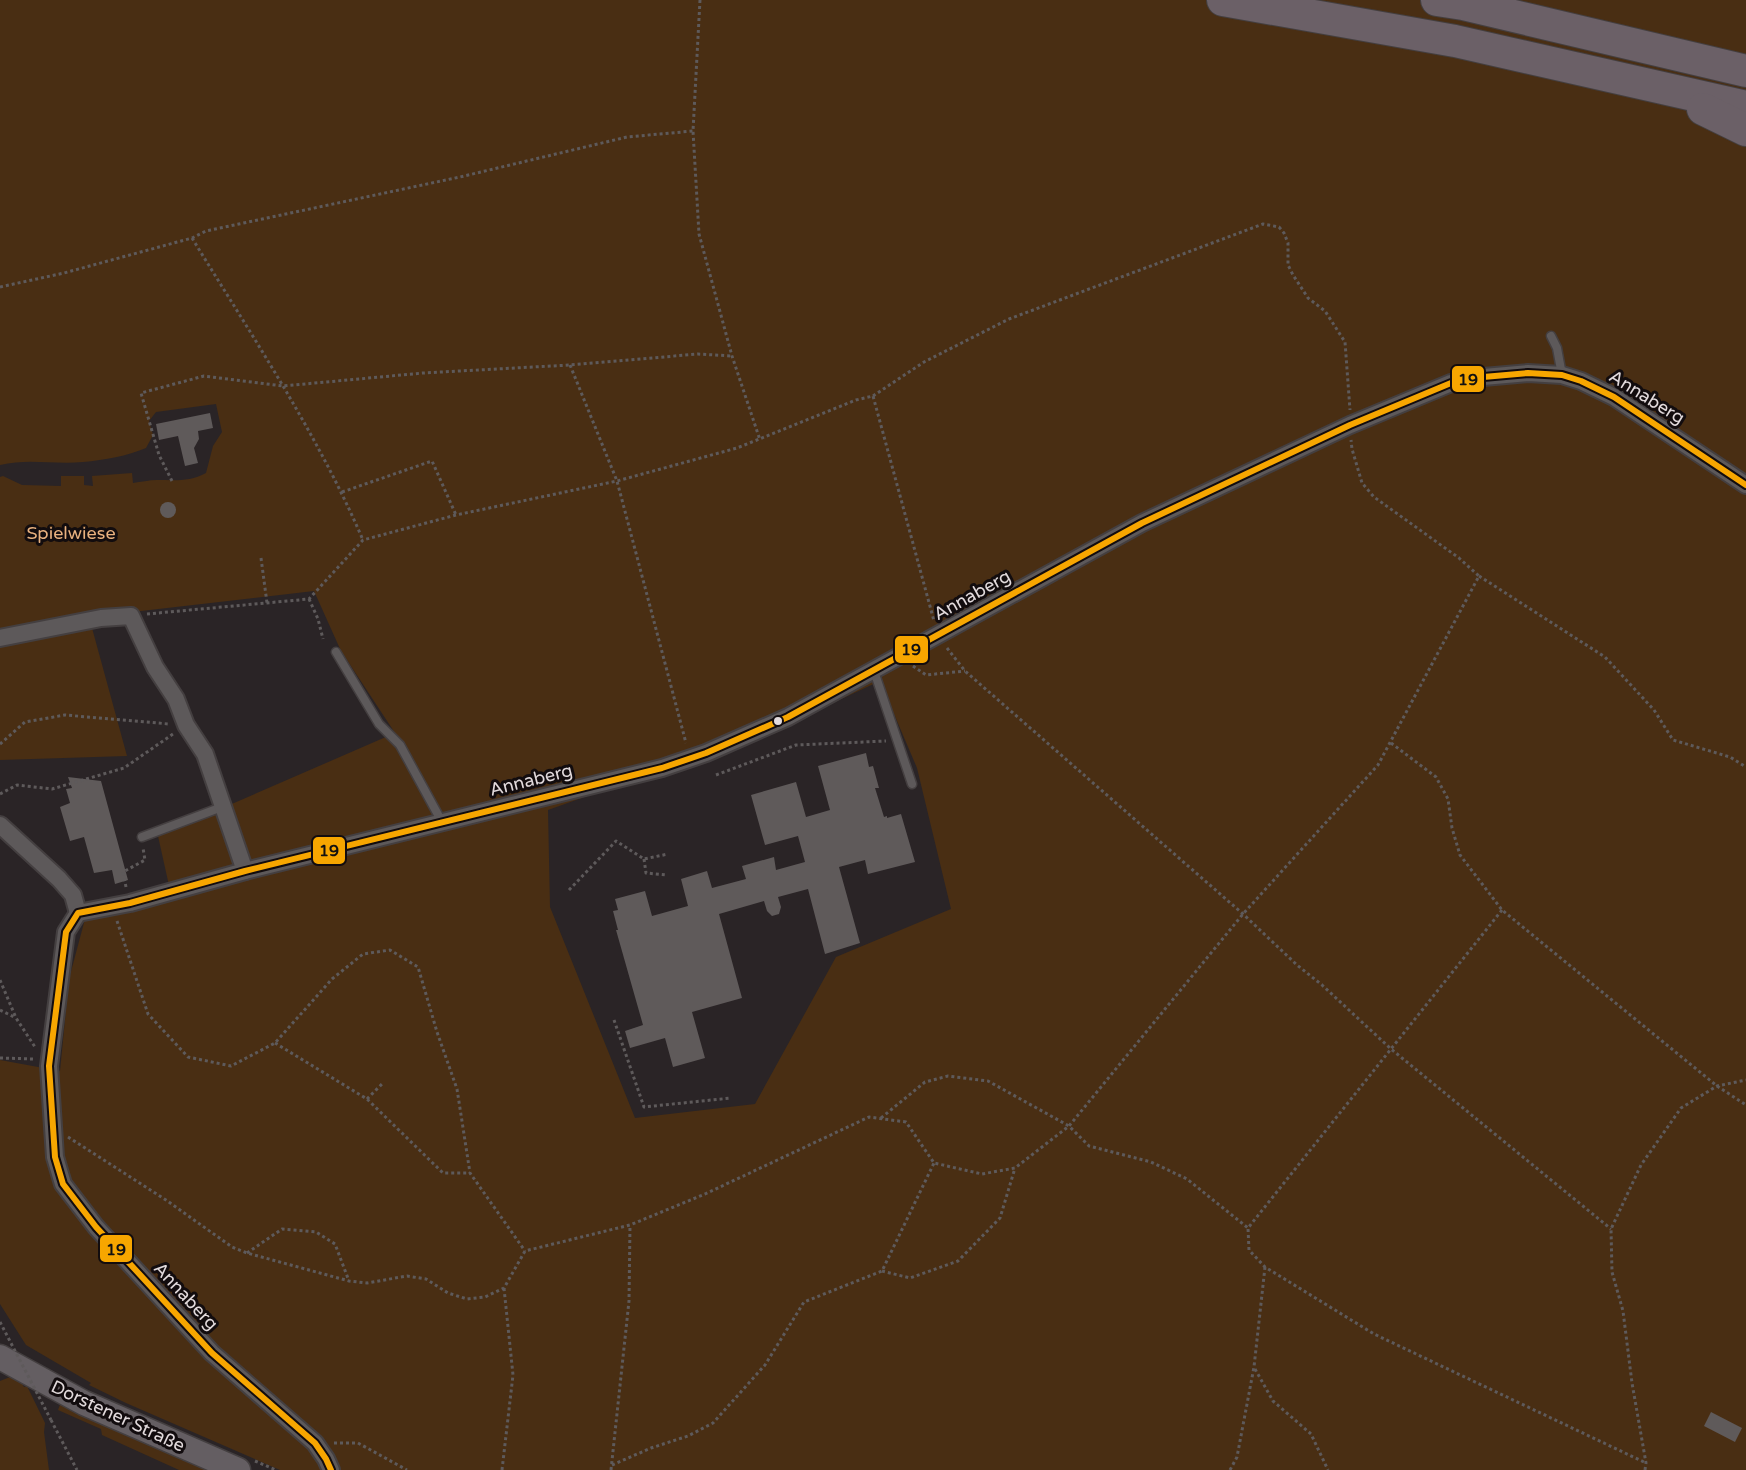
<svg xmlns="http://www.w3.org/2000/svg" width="1746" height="1470" viewBox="0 0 1746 1470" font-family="'Varela Round',sans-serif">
<rect width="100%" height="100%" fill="#2a2426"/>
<!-- green -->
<g fill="#492e13" fill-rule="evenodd">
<path d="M0 0H1746V1470H280L126 1403 89 1385 91 1383 26 1345 0 1304V1060L60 1071 69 979 85 919 172 899 158 836 395 733 341 651 314 591 89 617 127 756 0 760V477L3 476 22 485 61 486V476H84V485L93 486 92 476 132 473 133 483C141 482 149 480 157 480 175 480 190 482 206 473L213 446 222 432 216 404 156 412 149 421 153 435 146 448C127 456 105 460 83 462 55 465 29 458 0 465ZM880 681 917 768 951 909 836 957 755 1104 635 1118 550 907 548 810 781 727Z"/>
<polygon points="10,1377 18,1377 24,1387 27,1386 45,1423 44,1432 49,1470 0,1470 0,1381"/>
<polygon points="61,1402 219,1470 179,1470 102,1435 101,1429 58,1410"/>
</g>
<!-- building -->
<g fill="#5f5a5a">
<polygon points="210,413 213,428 198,431 199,439 194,448 198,463 185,466 178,436 159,440 156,424"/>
<circle cx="168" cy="510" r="8"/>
<polygon points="866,753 869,767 873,766 879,788 875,788 884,817 887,816 887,818 901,814 915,862 868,874 865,860 839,867 860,943 825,954 808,889 778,897 781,907 779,914 772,916 767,911 764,901 719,914 742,998 692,1012 705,1058 673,1067 665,1038 630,1048 625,1031 643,1025 616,930 618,930 613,911 618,910 615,899 645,891 652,916 688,906 681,879 707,871 712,888 746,879 742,866 774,857 776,870 805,862 798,836 765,845 751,795 796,782 806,817 830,810 818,766"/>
<polygon points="68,777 101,781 128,880 115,884 112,870 94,873 84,837 70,841 60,807 70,803 66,789 72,788"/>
<polygon points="1711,1412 1742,1428 1735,1442 1704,1426"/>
</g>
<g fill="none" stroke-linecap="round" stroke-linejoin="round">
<defs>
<g id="lane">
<polyline points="1551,336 1557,348 1562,375"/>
<polyline points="336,652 379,724 400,745 442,822"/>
<polyline points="874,671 912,784"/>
<polyline points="142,837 222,807"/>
</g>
<g id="street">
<polyline points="0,638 101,618 131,616 155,667 176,699 186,725 205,754 245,871"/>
<polyline points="0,825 59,879 73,895 78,913"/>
<polyline points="331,1470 326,1459 315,1443 212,1353 96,1227 63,1184 55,1157 49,1066 66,932 78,913 130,903 245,871 662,768 706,753 788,717 1142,523 1350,425 1451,383 1472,378 1528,373 1562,375 1581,381 1614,397 1746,485"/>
</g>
<polyline id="secondary" points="0,1357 84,1403 238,1470"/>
<g id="highway">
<polyline points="1223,0 1455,41 1746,107"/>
<polyline points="1437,0 1463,4 1746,71"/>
<polyline points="1703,109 1746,130"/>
</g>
</defs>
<!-- lane casing -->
<use href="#lane" stroke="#443f40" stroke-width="11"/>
<!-- street casing -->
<use href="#street" stroke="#443f40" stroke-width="20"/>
<!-- secondary casing -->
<use href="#secondary" stroke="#443f40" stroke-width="27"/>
<!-- highway casing -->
<use href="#highway" stroke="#443f40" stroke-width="34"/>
<!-- path -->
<g stroke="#5e5a5b" stroke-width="3" stroke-dasharray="3 3" stroke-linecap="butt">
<polyline points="700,0 693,131 699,234 732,356 760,440"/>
<path d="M192 238C252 336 317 433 363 540"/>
<polyline points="0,287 64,273 192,238 206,231 460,177 627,137 693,131"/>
<polyline points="570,365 617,481 686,743"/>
<polyline points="873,396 924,362 1009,319 1263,224 1279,227 1284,233 1288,243 1288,265 1293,275 1308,298 1325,311 1345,342 1350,410"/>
<polyline points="172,481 159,455 141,393 204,376 283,386 423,373 570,365 698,354 732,356"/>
<polyline points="342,492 432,461 456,515"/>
<polyline points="261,558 267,603"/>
<polyline points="1479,576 1605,657 1654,710 1673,740 1730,757 1746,767"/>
<polyline points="309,599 318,619 323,639"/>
<polyline points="147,614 309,599 363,540 456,515 617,481 737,448 856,400 873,396 934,621"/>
<polyline points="947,648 965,671 1243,914 1297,965 1322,985 1391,1049 1611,1229"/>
<polyline points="913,666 926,675 965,671"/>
<polyline points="1391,743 1436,777 1448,799 1452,828 1460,855 1502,910 1717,1086 1746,1105"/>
<polyline points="0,744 25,722 65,715 169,724"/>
<polyline points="716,775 796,745 886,741"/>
<polyline points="0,794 17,785 52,789 124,768 173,734"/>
<polyline points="644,859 646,873 667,875"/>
<polyline points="126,887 123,872 145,860 143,848"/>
<polyline points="569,890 616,841 644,859 668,854"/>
<polyline points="1502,910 1248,1228 1249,1250 1265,1267 1374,1334 1646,1463"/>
<polyline points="117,921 148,1014 188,1057 231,1066 275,1043 332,979 363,954 390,950 418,967 437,1032 457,1089 470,1173 525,1251"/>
<polyline points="0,980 16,1018 35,1047"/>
<polyline points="0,1010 14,1017"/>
<polyline points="614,1020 644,1107 731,1098"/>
<polyline points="275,1043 367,1099 443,1173 470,1173"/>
<polyline points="0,1058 34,1059"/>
<polyline points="367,1099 384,1082"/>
<polyline points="881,1118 925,1082 948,1076 988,1081 1069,1126 1089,1146 1151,1162 1187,1179 1248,1228"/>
<polyline points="68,1137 166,1200 232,1247 247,1253 349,1281 367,1283 407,1276 426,1279 448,1293 467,1299 485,1297 504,1288 525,1251 630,1225 705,1194 869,1117 906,1122 934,1163 982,1174 1015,1168 1069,1126 1243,914 1378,765 1479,576 1459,558 1374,497 1362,483 1352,449 1351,440"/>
<polyline points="247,1253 282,1229 316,1232 335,1244 349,1281"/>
<polyline points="882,1271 910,1278 958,1261 1000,1218 1015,1168"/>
<polyline points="1255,1369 1273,1401 1311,1434 1328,1470"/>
<polyline points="51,1420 77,1470"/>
<polyline points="334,1443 358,1443 407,1470"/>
<polyline points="255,1461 276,1470"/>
<polyline points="612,1465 651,1448 688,1436 713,1423 765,1365 804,1302 882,1271 934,1163"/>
<polyline points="502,1470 513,1375 504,1288"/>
<polyline points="611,1470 629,1301 630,1225"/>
<polyline points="1230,1470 1237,1457 1254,1367 1265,1267"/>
<polyline points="1645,1470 1646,1463 1632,1383 1623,1311 1612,1272 1611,1229 1641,1165 1681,1108 1717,1086 1746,1080"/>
</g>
<!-- lane -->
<use href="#lane" stroke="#5d595a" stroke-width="8"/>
<!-- street -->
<use href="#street" stroke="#5d595a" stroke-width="16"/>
<!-- secondary -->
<use href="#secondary" stroke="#645e62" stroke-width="24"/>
<!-- highway -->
<use href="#highway" stroke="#6b6067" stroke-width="32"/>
<!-- path-bridge -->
<polyline stroke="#5e5a5b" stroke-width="3" stroke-dasharray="3 3" stroke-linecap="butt" points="0,1322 51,1420"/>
<defs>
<polyline id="bus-1" points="331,1470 326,1459 315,1443 212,1353 96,1227 63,1184 55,1157 49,1066 66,932 78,913 130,903 245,871 662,768 706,753 788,717 1142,523 1350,425 1451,383 1472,378 1528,373 1562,375 1581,381 1614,397 1746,485"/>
</defs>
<!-- bus-1 casing -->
<use href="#bus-1" stroke="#120c0e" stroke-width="10"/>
<!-- bus-1 -->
<use href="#bus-1" stroke="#f7a600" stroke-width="6"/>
</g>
<!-- markers -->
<circle fill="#e2dadc" stroke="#120c0e" stroke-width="2" cx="778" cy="721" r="5"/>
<g text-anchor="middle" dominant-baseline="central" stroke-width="6" stroke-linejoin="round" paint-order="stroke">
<!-- street labels -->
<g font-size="18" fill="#e2dadc" stroke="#120c0e">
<text transform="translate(1647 397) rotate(32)">Annaberg</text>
<text transform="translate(972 595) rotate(-29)">Annaberg</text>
<text transform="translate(531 780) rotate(-14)">Annaberg</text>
<text transform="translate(186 1296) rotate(47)">Annaberg</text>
<text transform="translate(118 1416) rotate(25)">Dorstener Straße</text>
</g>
<!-- park labels -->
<g font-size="18" fill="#eab27f" stroke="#120c0e">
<text x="71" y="533">Spielwiese</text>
</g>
</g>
<g stroke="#120c0e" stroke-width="2">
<rect x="1451" y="365" width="34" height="28" rx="6" fill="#f7a600"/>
<rect x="894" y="635" width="35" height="29" rx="6" fill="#f7a600"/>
<rect x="312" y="836" width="34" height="29" rx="6" fill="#f7a600"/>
<rect x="99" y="1234" width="34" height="29" rx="6" fill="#f7a600"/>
</g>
<g font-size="16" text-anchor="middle" font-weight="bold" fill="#111">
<text x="1468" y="385">19</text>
<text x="911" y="655">19</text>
<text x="329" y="856">19</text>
<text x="116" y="1255">19</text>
</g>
</svg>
